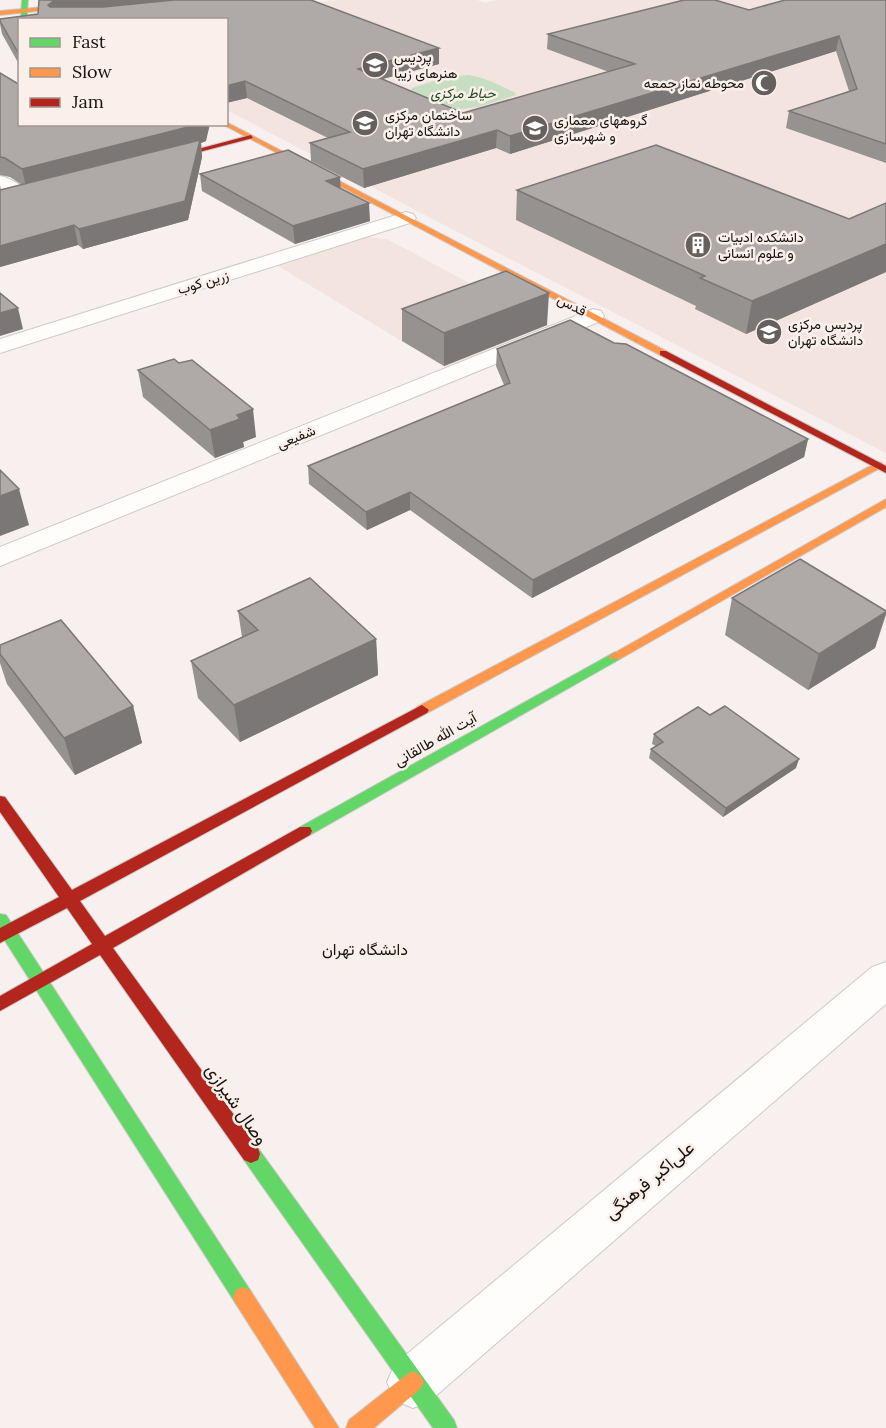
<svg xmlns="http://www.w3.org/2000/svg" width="886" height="1428" viewBox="0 0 886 1428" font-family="Lora,Vazirmatn,serif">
<rect width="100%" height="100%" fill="#f7f0ee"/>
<!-- education -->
<g fill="#f4e4df">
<polygon points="338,0 477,0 485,3 497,0 886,0 886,453 417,211 227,110 226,20 148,20"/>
<polygon points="367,237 387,239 550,326 446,368 278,266"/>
</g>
<!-- green -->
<path fill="#c7dec3" d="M468 75C484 77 499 85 514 92L516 95 478 107 455 110 411 91 412 88 446 77Z"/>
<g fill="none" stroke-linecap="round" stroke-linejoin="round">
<defs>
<g id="street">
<path d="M0 176C11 178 25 187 31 196L29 200H15L0 189Z"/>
<polygon points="406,212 413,214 416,218 413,222 0,353 0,339"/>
<polygon points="593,309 601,311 604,316 601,321 0,566 0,547"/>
<polygon points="886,962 886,1004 431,1400 413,1408 395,1400 387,1382 395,1364 872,967"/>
</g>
<g id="fast">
<polygon points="22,0 28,0 27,15 30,20 25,20 21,15"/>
<polygon points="615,652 620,653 621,656 620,659 310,835 300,835 298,831 300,827"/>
<polygon points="0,914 6,915 250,1290 253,1297 250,1304 243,1307 236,1304 0,933"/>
<polygon points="251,1145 258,1148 454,1420 457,1428 433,1428 244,1160 242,1154 244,1148"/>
</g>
<g id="slow">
<polygon points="121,0 141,0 0,15 0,11"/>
<polygon points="226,122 666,351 668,353 660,355 224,125"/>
<polygon points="878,462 882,463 882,467 427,713 417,713 415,710 417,707"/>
<polygon points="886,499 886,507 620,659 610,659 609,656"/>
<polygon points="243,1287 250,1290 339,1428 315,1428 236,1304 233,1297 236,1290"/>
<polygon points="413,1371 420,1375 424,1382 420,1389 374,1428 346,1428 349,1420 406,1375"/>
</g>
<g id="jam">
<polygon points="251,135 253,138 157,163 153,161"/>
<polygon points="660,351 666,351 886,466 886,473 660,355"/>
<polygon points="422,705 429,710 427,713 80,901 105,936 300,827 310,827 312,831 310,835 113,948 258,1148 260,1154 258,1160 251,1163 244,1160 100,955 0,1011 0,996 92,944 67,908 0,943 0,928 59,897 0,812 0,796 5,797 72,890"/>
</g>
</defs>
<!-- street casing -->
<use href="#street" stroke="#cec9c7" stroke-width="2"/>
<!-- fast casing -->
<use href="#fast" stroke="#cec9c7" stroke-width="2"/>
<!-- slow casing -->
<use href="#slow" stroke="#cec9c7" stroke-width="2"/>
<!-- jam casing -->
<use href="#jam" stroke="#cec9c7" stroke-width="2"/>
<!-- street -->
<use href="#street" fill="#fefdfc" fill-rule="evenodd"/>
<!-- fast -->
<use href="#fast" fill="#63d668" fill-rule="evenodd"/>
<!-- slow -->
<use href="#slow" fill="#ff974d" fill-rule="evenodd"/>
<!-- jam -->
<use href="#jam" fill="#b3261e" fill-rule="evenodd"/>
</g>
<!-- wall -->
<g fill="#969290">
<polygon points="39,0 311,0 439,48 439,64 383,79 463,113 609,72 547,49 548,34 684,0 715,0 749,10 785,0 886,0 886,163 786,128 789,111 849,91 836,51 510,154 496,148 364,188 311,161 310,143 328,138 247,98 226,103 226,20 20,20 20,66 2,34 0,24 0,19 38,14"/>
<polygon points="0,73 20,124 206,141 201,143 202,157 188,220 83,249 78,245 0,267 0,185 1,190 22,185 10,177 0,175"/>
<polygon points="200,174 370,221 295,244 202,191"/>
<polygon points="517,190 849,219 886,203 886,272 746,334 695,309 696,306 516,220"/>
<polygon points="402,309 547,325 444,366 402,341"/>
<polygon points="614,343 808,439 804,457 532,598 410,510 367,530 309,484 308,466 504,385 496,366 497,349"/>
<polygon points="138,370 256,437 243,442 244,447 215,458 143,397"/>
<polygon points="732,598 886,611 886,615 875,648 808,690 725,635"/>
<polygon points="238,611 376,639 378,675 240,742 198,698 191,661 242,637"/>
<polygon points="0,645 133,706 142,743 75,775 7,684 0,663"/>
<polygon points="710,715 796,768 723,817 649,758 651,749 656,746 652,744 654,734"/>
</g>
<!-- shaded-wall -->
<g fill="#7a7776">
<polygon points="42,0 197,0 51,20"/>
<polygon points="839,36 836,51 510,154 510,136"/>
<polygon points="439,48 439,64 359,85 358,69"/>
<polygon points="245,81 247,98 226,103 226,86"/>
<polygon points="200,124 210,124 206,141 201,143 202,157 188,220 83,249 79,229 26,187 22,169"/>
<polygon points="497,130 496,148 364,188 363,169"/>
<polygon points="340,177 341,194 326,181"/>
<polygon points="369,203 370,221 295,244 293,226"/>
<polygon points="74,225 78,245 0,267 0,246"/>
<polygon points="886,244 886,272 746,334 752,301"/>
<polygon points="549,293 547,325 444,366 444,333"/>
<polygon points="18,308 23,329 0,336 0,313"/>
<polygon points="253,409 256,437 243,442 244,447 215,458 210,430 237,415"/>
<polygon points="808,439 804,457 532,598 533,580"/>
<polygon points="19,489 29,525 0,536 0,496"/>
<polygon points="410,492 410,510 367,530 366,512"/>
<polygon points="886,612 875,648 808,690 819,654"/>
<polygon points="376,639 378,675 240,742 234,705"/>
<polygon points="133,706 142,743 75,775 64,738"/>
<polygon points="799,759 796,768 723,817 726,808"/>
</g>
<!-- building -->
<g fill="#afaaa8" stroke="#7a7776" stroke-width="1.5">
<polygon points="39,0 55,0 48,5 50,7 103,7 174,0 311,0 439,48 358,69 463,113 635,64 548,34 684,0 715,0 749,10 785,0 886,0 886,144 789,111 857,89 839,36 510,136 497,130 363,169 310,143 350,132 245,81 226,86 226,20 20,20 20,56 0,21 0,19 38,14"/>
<polygon points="0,73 20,85 20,124 200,124 22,169 5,158 0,157"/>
<polygon points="200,140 185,201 79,229 74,225 0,246 0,190"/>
<polygon points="656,145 849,219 886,203 886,244 752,301 700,278 705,276 517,190"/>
<polygon points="288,150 340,177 326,181 369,203 293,226 200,174"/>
<polygon points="506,271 549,293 444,333 402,309"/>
<polygon points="0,293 18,308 0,313"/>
<polygon points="570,320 614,343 626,344 808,439 533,580 410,492 366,512 308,466 510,383 497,349"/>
<polygon points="174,359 179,363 192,360 253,409 237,415 240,419 210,430 138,370"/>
<polygon points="0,470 19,489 0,496"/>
<polygon points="800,559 886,611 886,612 819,654 732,598"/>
<polygon points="310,578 376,639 234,705 191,661 258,630 238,611"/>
<polygon points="61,620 133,706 64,738 0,654 0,645"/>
<polygon points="725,706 799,759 726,808 651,749 663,742 654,734 698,707 710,715"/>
</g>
<!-- icons -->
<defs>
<symbol id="university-disc" viewBox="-11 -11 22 22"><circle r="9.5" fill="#65605e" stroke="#fbefea"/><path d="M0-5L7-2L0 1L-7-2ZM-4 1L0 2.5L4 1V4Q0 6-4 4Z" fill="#fff"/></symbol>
<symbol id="mosque-disc" viewBox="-11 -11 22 22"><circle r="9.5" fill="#65605e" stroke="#fbefea"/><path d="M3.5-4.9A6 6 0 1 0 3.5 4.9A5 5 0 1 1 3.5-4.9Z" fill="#fff"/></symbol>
<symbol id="building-disc" viewBox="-11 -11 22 22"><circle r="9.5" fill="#65605e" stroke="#fbefea"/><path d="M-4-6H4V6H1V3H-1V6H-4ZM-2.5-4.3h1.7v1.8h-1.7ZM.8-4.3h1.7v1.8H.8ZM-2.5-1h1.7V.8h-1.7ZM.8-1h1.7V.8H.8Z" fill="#fff"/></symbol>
</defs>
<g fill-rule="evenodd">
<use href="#university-disc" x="360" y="50" width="30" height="30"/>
<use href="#mosque-disc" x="749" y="68" width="30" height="30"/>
<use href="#university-disc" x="350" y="108" width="30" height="30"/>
<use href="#university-disc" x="520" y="113" width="30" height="30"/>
<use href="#building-disc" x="683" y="230" width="30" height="30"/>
<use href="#university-disc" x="754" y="317" width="30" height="30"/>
</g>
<g text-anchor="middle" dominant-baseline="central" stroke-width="5" stroke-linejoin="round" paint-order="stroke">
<!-- far-poi labels -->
<g font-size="14" fill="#171311" stroke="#fbefea" text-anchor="start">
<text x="394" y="57">پردیس<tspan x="394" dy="16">هنرهای زیبا</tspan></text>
<text x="744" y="83" text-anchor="end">محوطه نماز جمعه</text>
<text x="385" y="115">ساختمان مرکزی<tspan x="385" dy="16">دانشگاه تهران</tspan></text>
<text x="554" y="120">گروههای معماری<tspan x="554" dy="16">و شهرسازی</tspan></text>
<text x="718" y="237">دانشکده ادبیات<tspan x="718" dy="16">و علوم انسانی</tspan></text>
<text x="788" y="324">پردیس مرکزی<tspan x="788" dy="16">دانشگاه‌ تهران</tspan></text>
</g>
<!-- far-park labels -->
<g font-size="14" font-style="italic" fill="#194d1d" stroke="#fbefea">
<text x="463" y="93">حیاط مرکزی</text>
</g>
<!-- far-street labels -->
<g font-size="14" fill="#171311" stroke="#fbefea">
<text transform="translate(203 282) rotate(-17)">زرین کوب</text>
<text transform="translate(572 305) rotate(28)">قدس</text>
<text transform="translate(296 437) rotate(-22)">شفیعی</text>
</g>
<!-- street labels -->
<g font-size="15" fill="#171311" stroke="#fbefea">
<text transform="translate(435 739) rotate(-30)">آیت الله طالقانی</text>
</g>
<!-- neighbourhood labels -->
<g font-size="16" fill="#171311" stroke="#fbefea">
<text x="365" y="949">دانشگاه تهران</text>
</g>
<!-- near-street labels -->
<g font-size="18" fill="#171311" stroke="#fbefea">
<text transform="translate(237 1104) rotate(55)">وصال شیرازی</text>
<text transform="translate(649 1180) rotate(-40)">علی‌اکبر فرهنگی</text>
</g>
</g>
<!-- legend -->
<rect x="18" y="18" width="210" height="108" fill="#fbefea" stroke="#a09793" stroke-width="1.5"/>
<rect x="30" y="38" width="30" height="9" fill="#63d668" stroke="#a09793" stroke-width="1.5"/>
<text x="72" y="48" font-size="18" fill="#171311">Fast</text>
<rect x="30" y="68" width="30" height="9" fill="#ff974d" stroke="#a09793" stroke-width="1.5"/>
<text x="72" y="78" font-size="18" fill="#171311">Slow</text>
<rect x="30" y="98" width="30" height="9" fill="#b3261e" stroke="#a09793" stroke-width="1.5"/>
<text x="72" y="108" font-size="18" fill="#171311">Jam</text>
</svg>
